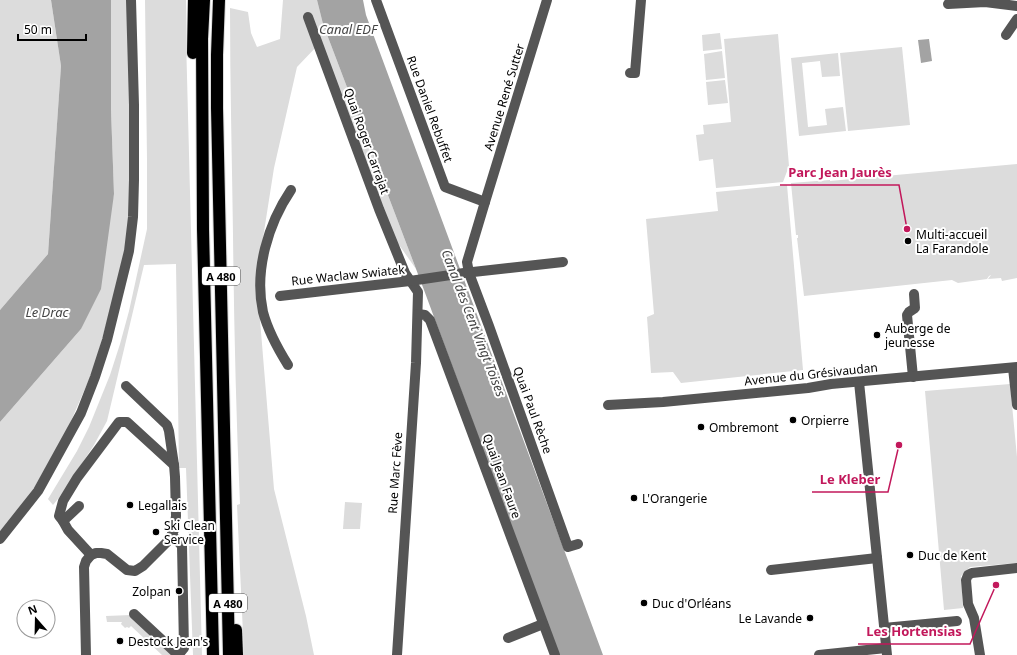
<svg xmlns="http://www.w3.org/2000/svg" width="1017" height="655" viewBox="0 0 1017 655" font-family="'Noto Sans',sans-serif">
<rect width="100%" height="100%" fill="#fff"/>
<!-- green -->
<g fill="#dcdcdc">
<polygon points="0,0 51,0 61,66 48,254 0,310"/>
<polygon points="111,0 128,0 131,194 127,239 116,288 94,368 67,430 34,488 0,531 0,422 81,329 114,194 111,110"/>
<polygon points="145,0 186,0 186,38 202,655 193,655 186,468 179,468 176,264 144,265 107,421 94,445 62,494 53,505 48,499 77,451 89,427 110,375 120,344 129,311 147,229 147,160"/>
<path d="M283 0H317L323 24 416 269 397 242 318 45 297 67 274 168 263 238 260 320 274 489 306 616 314 655H244L237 505 240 504C236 415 234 325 233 235 232 160 230 84 230 8L248 12 251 33 257 47 280 39Z"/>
<polygon points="720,33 722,49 703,51 702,35"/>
<polygon points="778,34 789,166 783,182 716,188 713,159 699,161 696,135 704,134 703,125 731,122 724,39"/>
<polygon points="902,47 910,125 848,131 840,53"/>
<polygon points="722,51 725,78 706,80 704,54"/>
<polygon points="838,53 840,76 822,77 820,61 802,63 808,127 827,125 825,109 843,107 846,131 799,136 791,58"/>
<polygon points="725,80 728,103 708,105 706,82"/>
<polygon points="1017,164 1017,278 1002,281 1001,278 988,279 991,275 989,276 987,279 958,283 952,280 804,296 797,238 798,238 798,235 796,235 791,183 830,180 830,181"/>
<polygon points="787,185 803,370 681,383 673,372 651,373 647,317 654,314 646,219 718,211 716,192"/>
<polygon points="1010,384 1017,457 1017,563 970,567 961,576 963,608 944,610 925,391"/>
<polygon points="345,502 362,503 360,529 343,529"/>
<polygon points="131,615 173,655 162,655 131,626 129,628 127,627 125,628 121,624 122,622 107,622 106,616"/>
</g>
<!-- water -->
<g fill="#a3a3a3">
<polygon points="51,0 111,0 111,110 114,194 101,289 81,329 0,422 0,310 48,254 61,66"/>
<polygon points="317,0 363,0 366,15 603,655 559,655 424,290 323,24"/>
<polygon points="929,39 932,61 921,63 918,40"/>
</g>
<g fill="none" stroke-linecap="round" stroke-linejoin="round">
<defs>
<g id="highway">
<polyline points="204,0 202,39 203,229 213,655"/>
<polyline points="219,0 217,55 217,108 229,655"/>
<polyline points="193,53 194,0"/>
<polyline points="236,630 237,655"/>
</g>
</defs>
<!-- highway casing -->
<use href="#highway" stroke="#dbdbdb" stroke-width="14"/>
<!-- minor -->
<g stroke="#555" stroke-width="10">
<polyline points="376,0 445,187 485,202"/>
<polyline points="547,0 485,202 467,262 469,273 489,326 568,547 578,544"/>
<polyline points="948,4 985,2 1017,6"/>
<polyline points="308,17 379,209 405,273 418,292 416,363 397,655"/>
<polyline points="1006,35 1017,19"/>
<polyline points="630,73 635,73 641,0"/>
<polyline points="280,296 410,281 464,273 563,262"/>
<polyline points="418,314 425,315 430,320 555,655"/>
<path d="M288 365C278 349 268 331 263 312 254 271 268 224 291 190"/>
<polyline points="1013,368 1017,405"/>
<polyline points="913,377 907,315 909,312 915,308 914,294"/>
<polyline points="859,382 887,655"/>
<polyline points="608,405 663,402 808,388 831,384 1017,367"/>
<polyline points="79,506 63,521 68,530 91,555"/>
<polyline points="63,521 59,516 63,501 77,478 119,422 127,422 174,465"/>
<polyline points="0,539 38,491 81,413 95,377 107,340 129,251 133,217 134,180 134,105 131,0"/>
<polyline points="771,570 877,558"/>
<polyline points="134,614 176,653 179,654 184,648 182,546 172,535"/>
<polyline points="884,628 957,621"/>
<polyline points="508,638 543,624"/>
<polyline points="86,655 84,567 86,561 91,555 96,553 101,553 107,554 127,570 135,571 143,566 169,540 174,530 176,516 175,477 174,465 171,445 169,431 167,425 126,386"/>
<polyline points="819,655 886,648"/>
<polyline points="980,655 974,618 968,604 966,580 968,575 972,573 1017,568"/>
</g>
<!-- highway -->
<use href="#highway" stroke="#000" stroke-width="12"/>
</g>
<!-- markers -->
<g fill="#000" stroke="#fff" stroke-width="1.5">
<circle cx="908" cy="241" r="4"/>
<circle cx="877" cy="335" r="4"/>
<circle cx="793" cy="420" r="4"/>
<circle cx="701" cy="427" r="4"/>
<circle cx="634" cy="498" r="4"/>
<circle cx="130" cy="505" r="4"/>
<circle cx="156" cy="532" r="4"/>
<circle cx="910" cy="555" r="4"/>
<circle cx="179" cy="591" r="4"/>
<circle cx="644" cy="603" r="4"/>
<circle cx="810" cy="618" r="4"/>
<circle cx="120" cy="641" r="4"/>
</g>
<g text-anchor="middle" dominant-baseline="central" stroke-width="4" stroke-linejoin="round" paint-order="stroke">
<!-- shield labels -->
<g fill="#fff" stroke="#4c4c4c" stroke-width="1">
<rect x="202" y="267" width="38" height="18" rx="3"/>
<rect x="209" y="594" width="38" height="18" rx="3"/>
</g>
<g font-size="11" font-weight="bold" fill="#000">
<text x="221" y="276">A 480</text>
<text x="228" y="603">A 480</text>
</g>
<!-- street labels -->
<g font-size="12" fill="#000" stroke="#fff">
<text transform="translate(504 97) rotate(-73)">Avenue René Sutter</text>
<text transform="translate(430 109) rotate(70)">Rue Daniel Rebuffet</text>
<text transform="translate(367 141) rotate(70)">Quai Roger Carrajat</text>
<text transform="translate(348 275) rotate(-6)">Rue Waclaw Swiatek</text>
<text transform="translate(811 374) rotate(-6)">Avenue du Grésivaudan</text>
<text transform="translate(533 410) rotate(70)">Quai Paul Rèche</text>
<text transform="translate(395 473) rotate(-86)">Rue Marc Fève</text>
<text transform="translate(502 476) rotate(70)">Quai Jean Faure</text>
</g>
<!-- poi labels -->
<g font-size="12" fill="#000" stroke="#fff" text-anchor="start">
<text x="916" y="234">Multi-accueil<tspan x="916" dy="14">La Farandole</tspan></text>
<text x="885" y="328">Auberge de<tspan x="885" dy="14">jeunesse</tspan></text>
<text x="801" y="420">Orpierre</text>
<text x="709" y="427">Ombremont</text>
<text x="642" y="498">L'Orangerie</text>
<text x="138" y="505">Legallais</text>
<text x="164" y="525">Ski Clean<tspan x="164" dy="14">Service</tspan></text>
<text x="918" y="555">Duc de Kent</text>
<text x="171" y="591" text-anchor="end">Zolpan</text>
<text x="652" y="603">Duc d'Orléans</text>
<text x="802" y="618" text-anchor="end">Le Lavande</text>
<text x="128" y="641">Destock Jean's</text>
</g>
<!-- water labels -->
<g font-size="13" font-style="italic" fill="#444" stroke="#fff">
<text x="348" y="29">Canal EDF</text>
<text x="47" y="312">Le Drac</text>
<text transform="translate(474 323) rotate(69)">Canal des Cent Vingt Toises</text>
</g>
</g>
<!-- callouts -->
<path fill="none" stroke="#c2185b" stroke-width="1.5" d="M907 229L899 185H780M899 445L888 492H812M996 585L970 644H858"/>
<g fill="#c2185b" stroke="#fff" stroke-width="1.5">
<circle cx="907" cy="229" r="4"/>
<circle cx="899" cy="445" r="4"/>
<circle cx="996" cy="585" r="4"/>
</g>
<g font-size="13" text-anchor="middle" font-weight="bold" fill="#c2185b" stroke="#fff" stroke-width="4" stroke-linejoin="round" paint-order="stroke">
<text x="840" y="177">Parc Jean Jaurès</text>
<text x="850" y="484">Le Kleber</text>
<text x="914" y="636">Les Hortensias</text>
</g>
<!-- north arrow -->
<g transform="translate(36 619) rotate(340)"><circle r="19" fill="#ffffff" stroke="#999999"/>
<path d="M0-3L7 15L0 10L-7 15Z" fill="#000000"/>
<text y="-6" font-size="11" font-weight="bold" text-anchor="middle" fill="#000000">N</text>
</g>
<!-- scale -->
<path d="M18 34v6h68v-6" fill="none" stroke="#000000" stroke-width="2"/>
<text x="24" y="34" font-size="12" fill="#000000" stroke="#ffffff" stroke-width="3" paint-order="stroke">50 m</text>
</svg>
